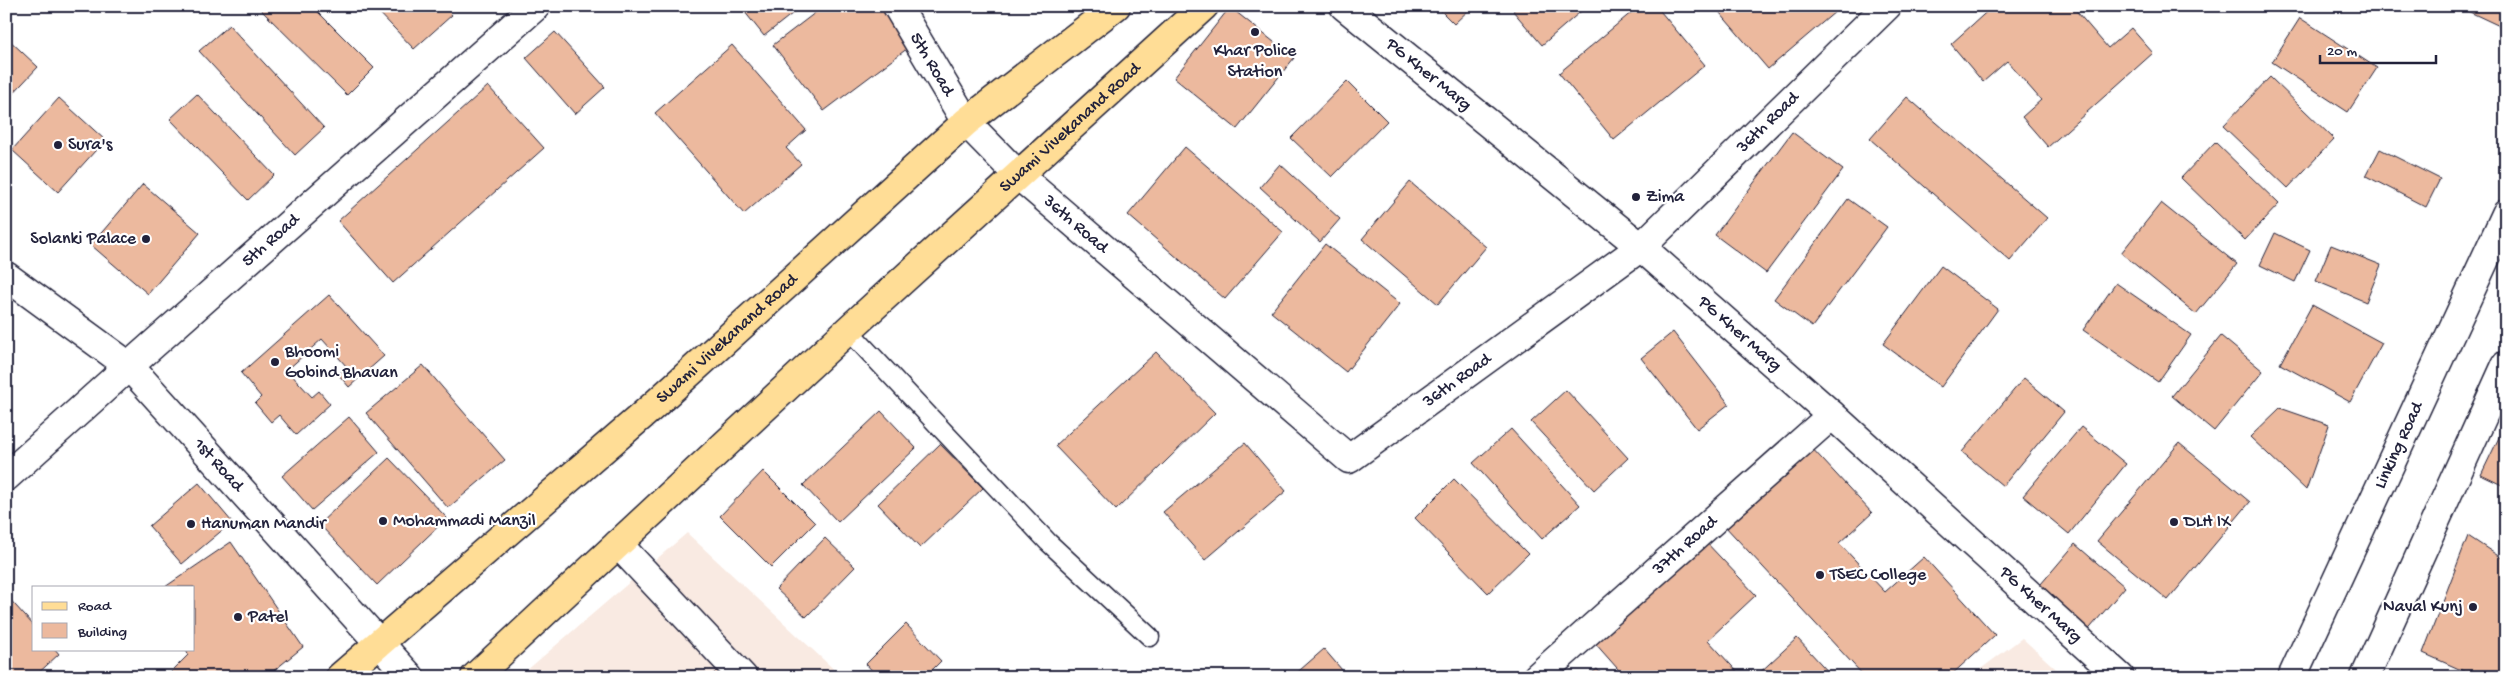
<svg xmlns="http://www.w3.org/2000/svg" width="2512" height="683" viewBox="0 0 2512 683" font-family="'Gochi Hand',sans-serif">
<rect width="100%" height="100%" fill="#fff"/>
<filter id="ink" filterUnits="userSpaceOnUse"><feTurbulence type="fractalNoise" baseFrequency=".02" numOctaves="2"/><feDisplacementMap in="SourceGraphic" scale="10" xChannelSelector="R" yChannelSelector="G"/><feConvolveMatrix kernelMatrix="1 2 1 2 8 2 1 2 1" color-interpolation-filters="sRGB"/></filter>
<g filter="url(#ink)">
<!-- built -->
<g fill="#f9eae2">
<polygon points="687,533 842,677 519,677"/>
<polygon points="2022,638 2065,677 1970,677"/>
</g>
<!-- building -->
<g fill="#ecb99e" stroke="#22223b">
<polygon points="312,6 374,68 347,95 258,7"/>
<polygon points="373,6 444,6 452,15 414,49"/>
<polygon points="740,6 802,6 764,36"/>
<polygon points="824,6 882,6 912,45 824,111 773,45"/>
<polygon points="1436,6 1473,6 1454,24"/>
<polygon points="1519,6 1587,6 1542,45 1513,11"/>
<polygon points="1639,6 1656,6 1705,65 1614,140 1559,73"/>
<polygon points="1714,6 1842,6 1768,69"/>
<polygon points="1993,6 2072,6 2108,48 2131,28 2153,53 2048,147 2022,117 2041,100 2007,61 1983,82 1951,44"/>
<polygon points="2457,6 2506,6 2506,29"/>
<polygon points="1230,7 1294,58 1237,129 1174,78"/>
<polygon points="2300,18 2377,68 2348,112 2272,62"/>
<polygon points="229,25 324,128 295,155 199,51"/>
<polygon points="555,32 605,87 575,114 526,58"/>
<polygon points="6,37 38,67 6,101"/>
<polygon points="732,45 806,130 786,148 801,164 744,214 655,113"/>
<polygon points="2270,77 2334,139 2288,188 2223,126"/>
<polygon points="1347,81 1387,121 1332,177 1291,138"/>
<polygon points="488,86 544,148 393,283 338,221"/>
<polygon points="197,94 274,175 248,200 170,119"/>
<polygon points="1907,97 2047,218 2010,261 1870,139"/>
<polygon points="59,98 105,140 58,192 12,150"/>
<polygon points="1792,132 1843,170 1766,273 1715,235"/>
<polygon points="2215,142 2279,204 2245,240 2181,178"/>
<polygon points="1185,147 1283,232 1225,299 1128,215"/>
<polygon points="2380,149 2440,179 2426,207 2366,176"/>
<polygon points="1280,164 1340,219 1320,242 1260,187"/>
<polygon points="1410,182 1486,247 1438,304 1362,239"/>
<polygon points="143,184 200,233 148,294 91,245"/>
<polygon points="1848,199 1887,227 1812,327 1774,299"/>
<polygon points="2161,203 2237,264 2196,314 2121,253"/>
<polygon points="2275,233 2310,250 2295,282 2260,265"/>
<polygon points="1325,244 1400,304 1346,372 1271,312"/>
<polygon points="2331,245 2381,265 2366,302 2316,281"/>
<polygon points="1941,266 1998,309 1941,387 1883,344"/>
<polygon points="2116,283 2191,335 2158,382 2083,330"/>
<polygon points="329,295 384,356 349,387 338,374 347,367 322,339 287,370 312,397 319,391 330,404 296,435 279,415 271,422 255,403 261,397 241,373"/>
<polygon points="2312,305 2382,343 2350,402 2280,364"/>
<polygon points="1673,332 1729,404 1697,429 1641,358"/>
<polygon points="2221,336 2263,371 2214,431 2172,396"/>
<polygon points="1156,352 1215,413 1116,510 1055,446"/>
<polygon points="423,365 505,460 448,508 366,413"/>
<polygon points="2024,378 2064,412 2003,486 1962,452"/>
<polygon points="1566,390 1628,458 1594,490 1531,422"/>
<polygon points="2280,408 2329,425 2306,490 2250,437"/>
<polygon points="881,411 916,448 838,522 803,485"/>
<polygon points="349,417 379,452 312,510 282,476"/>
<polygon points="2505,425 2506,426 2506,487 2481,475"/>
<polygon points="2081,427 2126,464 2069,534 2023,496"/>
<polygon points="1511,429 1580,505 1542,539 1473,463"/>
<polygon points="1245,443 1286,491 1205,560 1163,512"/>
<polygon points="2179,443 2250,502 2168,600 2097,541"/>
<polygon points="940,444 983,488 920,548 878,504"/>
<polygon points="1810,446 1872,513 1839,543 1885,592 1924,557 1995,635 1949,677 1865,677 1724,525"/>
<polygon points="389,458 447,518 377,585 319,524"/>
<polygon points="763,471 815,523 771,567 720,516"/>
<polygon points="1454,479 1528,554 1488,593 1415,518"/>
<polygon points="199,483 232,522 182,564 149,526"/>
<polygon points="2468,536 2506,561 2506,677 2477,677 2423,653"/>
<polygon points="825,538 855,567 806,617 776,589"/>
<polygon points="1704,540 1756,595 1708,640 1742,677 1625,677 1594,642"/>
<polygon points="231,542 303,647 266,677 174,677 170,673 188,655 186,649 194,649 194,587 165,587"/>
<polygon points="2075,544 2125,587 2085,634 2035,591"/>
<polygon points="6,595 34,626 34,649 55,649 59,654 34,677 6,677"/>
<polygon points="906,624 941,661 925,677 878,677 866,664"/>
<polygon points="1797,638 1833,677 1755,677"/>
<polygon points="1324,649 1348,677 1292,677"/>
<polygon points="1597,669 1604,677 1587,677"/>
<polygon points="716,671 722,677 710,677"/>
</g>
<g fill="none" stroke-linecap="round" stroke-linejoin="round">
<defs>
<polyline id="lane" points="848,330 1048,542 1150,637"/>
<g id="street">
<path id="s1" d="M897 6 966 122 1018 175 1349 459 1641 247 1887 6"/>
<path id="s2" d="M6 276 129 366 410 677"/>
<path id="s3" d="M6 477 129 366 536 6"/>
<polyline points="618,544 743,677"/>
<path id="s4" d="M1537 677 1832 415"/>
</g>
<g id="secondary">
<path id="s5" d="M1344 6 1641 247 1832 415 2120 677"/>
<path id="s6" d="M2292 677 2506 214"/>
<polyline points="2365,677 2506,365"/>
</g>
<g id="primary">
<path id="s7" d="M340 677 652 407 966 122 1116 6"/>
<path id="s8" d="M475 677 848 330 1204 6"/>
</g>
</defs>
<!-- lane casing -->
<use href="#lane" stroke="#22223b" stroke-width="21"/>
<!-- street casing -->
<use href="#street" stroke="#22223b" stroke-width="31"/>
<!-- secondary casing -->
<use href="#secondary" stroke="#22223b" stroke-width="31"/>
<!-- primary casing -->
<use href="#primary" stroke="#22223b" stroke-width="31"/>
<!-- lane -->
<use href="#lane" stroke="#fff" stroke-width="18"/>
<!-- street -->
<use href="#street" stroke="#fff" stroke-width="28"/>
<!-- secondary -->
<use href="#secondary" stroke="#fff" stroke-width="28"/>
<!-- primary -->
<use href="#primary" stroke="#ffdd96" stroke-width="28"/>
</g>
</g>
<!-- markers -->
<g fill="#22223b" stroke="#fff" stroke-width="2">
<circle cx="1255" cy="32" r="5"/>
<circle cx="58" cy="145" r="5"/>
<circle cx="1636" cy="197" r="5"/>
<circle cx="146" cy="239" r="5"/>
<circle cx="275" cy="362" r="5"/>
<circle cx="383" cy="521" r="5"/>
<circle cx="2174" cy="522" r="5"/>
<circle cx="191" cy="524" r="5"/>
<circle cx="1820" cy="575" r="5"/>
<circle cx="2473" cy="607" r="5"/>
<circle cx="238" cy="617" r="5"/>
</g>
<g text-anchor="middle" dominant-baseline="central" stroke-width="4.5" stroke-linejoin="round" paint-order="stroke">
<!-- poi labels -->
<g font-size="18" fill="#22223b" stroke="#fff" text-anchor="start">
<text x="1255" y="51" text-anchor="middle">Khar Police<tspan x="1255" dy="21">Station</tspan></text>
<text x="68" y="145">Sura's</text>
<text x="1646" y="197">Zima</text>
<text x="136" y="239" text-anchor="end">Solanki Palace</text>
<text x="285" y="352">Bhoomi<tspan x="285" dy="21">Gobind Bhavan</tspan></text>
<text x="393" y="521">Mohammadi Manzil</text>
<text x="2184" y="522">DLH IX</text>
<text x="201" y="524">Hanuman Mandir</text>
<text x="1830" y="575">TSEC College</text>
<text x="2463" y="607" text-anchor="end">Naval Kunj</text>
<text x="248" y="617">Patel</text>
</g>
<!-- street labels -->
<g font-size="18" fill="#22223b" stroke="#fff">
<text stroke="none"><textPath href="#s1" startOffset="68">5th Road</textPath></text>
<text stroke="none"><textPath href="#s5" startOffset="109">PG Kher Marg</textPath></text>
<text stroke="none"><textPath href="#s1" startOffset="1184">36th Road</textPath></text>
<text stroke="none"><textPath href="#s8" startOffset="810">Swami Vivekanand Road</textPath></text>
<text stroke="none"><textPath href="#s1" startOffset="285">36th Road</textPath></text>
<text stroke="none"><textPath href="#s3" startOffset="355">5th Road</textPath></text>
<text stroke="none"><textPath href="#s5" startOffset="514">PG Kher Marg</textPath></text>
<text stroke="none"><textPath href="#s7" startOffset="514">Swami Vivekanand Road</textPath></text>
<text stroke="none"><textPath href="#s1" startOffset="779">36th Road</textPath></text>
<text stroke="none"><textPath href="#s6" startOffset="255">Linking Road</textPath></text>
<text stroke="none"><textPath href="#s2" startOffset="286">1st Road</textPath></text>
<text stroke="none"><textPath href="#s4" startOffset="198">37th Road</textPath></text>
<text stroke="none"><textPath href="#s5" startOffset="919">PG Kher Marg</textPath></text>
</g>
</g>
<!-- margin -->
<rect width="2512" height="683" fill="none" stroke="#fff" stroke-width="25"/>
<rect x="12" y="12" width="2487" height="658" fill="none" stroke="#22223b" stroke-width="2" filter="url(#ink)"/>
<!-- legend -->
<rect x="32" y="586" width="162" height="65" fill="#ffffff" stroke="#a7a7b1"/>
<rect x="42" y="602" width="25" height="8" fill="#ffdd96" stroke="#a7a7b1"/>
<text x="78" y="610" font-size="15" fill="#22223b">Road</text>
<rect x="42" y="623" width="25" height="15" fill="#ecb99e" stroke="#a7a7b1"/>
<text x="78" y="636" font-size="15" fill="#22223b">Building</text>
<!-- scale -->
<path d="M2320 55v8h116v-8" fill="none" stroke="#22223b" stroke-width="2.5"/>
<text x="2327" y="55" font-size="15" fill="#22223b" stroke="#ffffff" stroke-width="4" paint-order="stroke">20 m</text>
</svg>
